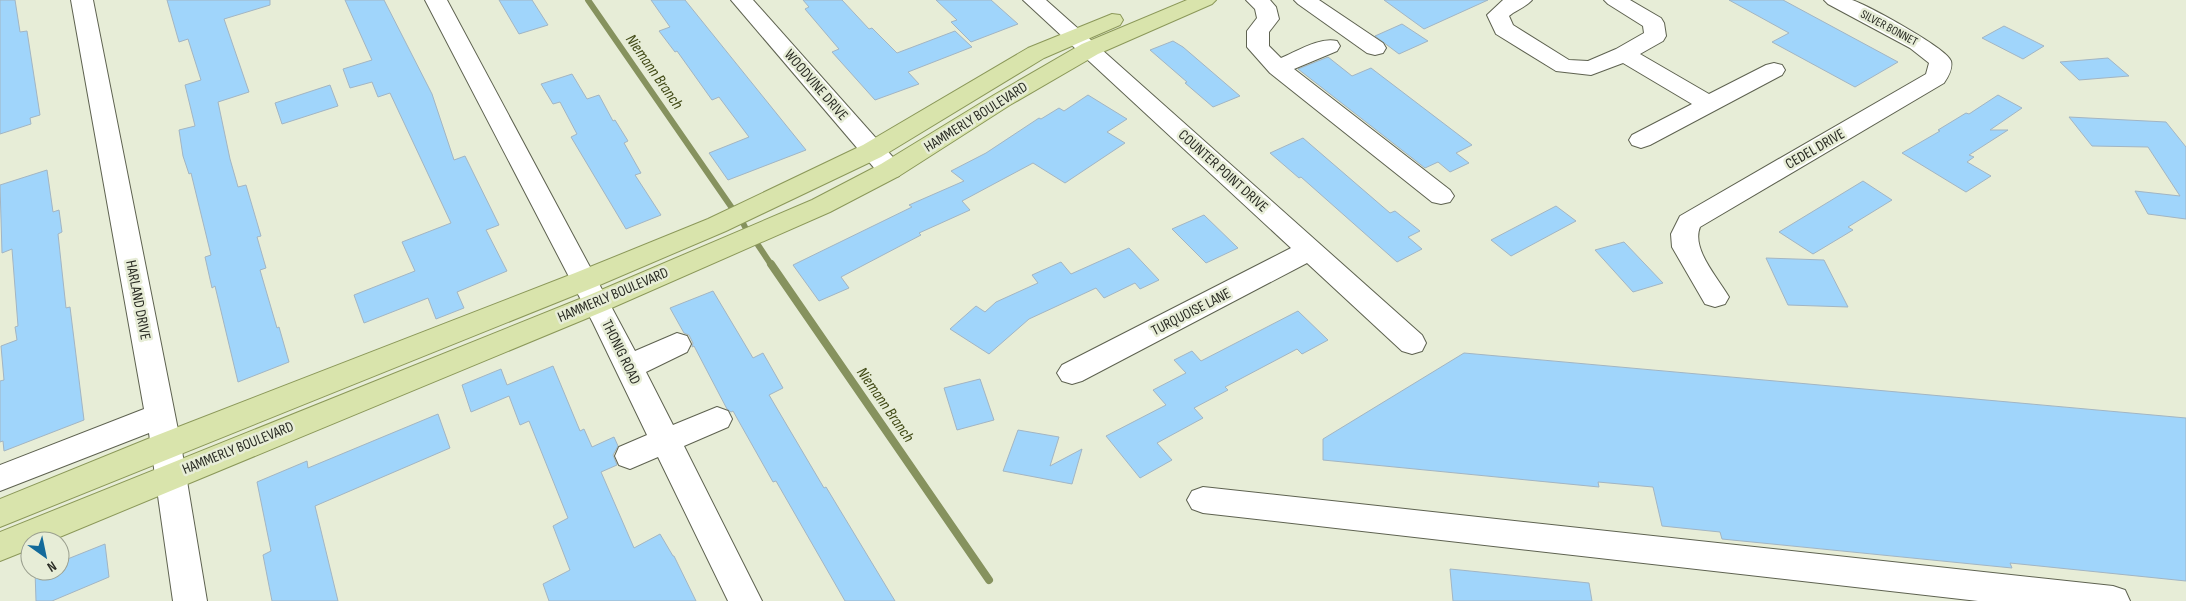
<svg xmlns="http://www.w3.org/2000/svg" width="2186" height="601" viewBox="0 0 2186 601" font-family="'Sofia Sans Condensed',sans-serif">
<rect width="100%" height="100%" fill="#e7edd7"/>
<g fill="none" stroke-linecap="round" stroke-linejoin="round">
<!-- stream-far1 -->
<g stroke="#86925e" stroke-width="6">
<polyline points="588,0 732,208"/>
<polyline points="743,223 746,229"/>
<polyline points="758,245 772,266"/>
</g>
<!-- stream -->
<polyline stroke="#86925e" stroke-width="8" points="771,264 989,580"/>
</g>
<!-- building -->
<g fill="#a0d5fb" stroke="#a2b5c3">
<polygon points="0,0 15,0 20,32 27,31 40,115 30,118 31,124 0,134"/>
<polygon points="167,0 270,0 270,5 224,19 249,92 218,102 230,159 238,187 246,185 261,236 257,237 266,268 260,270 277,328 279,327 289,362 238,382 215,286 212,288 205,257 211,255 191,173 189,174 183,156 179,130 195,126 185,85 201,80 188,39 179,42"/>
<polygon points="345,0 384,0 432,94 454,160 465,156 499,225 486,230 507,271 457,292 464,308 436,319 428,298 364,323 354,295 415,271 402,242 451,223 390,93 378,97 372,82 350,88 343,69 372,60"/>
<polygon points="499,0 532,0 548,25 519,34"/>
<polygon points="651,0 685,0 806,150 728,180 709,153 749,137 719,97 712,100 677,51 675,52 659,31 670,27"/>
<polygon points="803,0 842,0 869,29 872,28 897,53 955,31 972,47 908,72 919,84 875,100 832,52 839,49 805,9 809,7"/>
<polygon points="936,0 991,0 1018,24 971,42 951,22 957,20"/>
<polygon points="1384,0 1488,0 1424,29"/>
<polygon points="1729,0 1783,0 1898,62 1855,87 1772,42 1789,33"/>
<polygon points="1402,24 1428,41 1399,54 1375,36"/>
<polygon points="2004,26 2044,46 2023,59 1982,38"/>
<polygon points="1173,41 1183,47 1240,96 1213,107 1185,83 1187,82 1150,50"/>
<polygon points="1328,57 1352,76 1371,68 1472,145 1456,153 1469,163 1450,172 1438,162 1425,168 1298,69"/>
<polygon points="2108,58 2129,76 2079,80 2060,62"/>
<polygon points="572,74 587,99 599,95 613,121 615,120 628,141 624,143 641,173 635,175 661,215 626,229 571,137 577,134 560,102 553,104 541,84"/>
<polygon points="330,85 338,106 282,124 275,103"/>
<polygon points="1088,95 1127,119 1107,132 1125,143 1065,183 1033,163 962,201 970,210 919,233 921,235 841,277 849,288 819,301 793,265 912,207 909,205 964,181 951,171 986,153 1039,118 1041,119 1059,108 1064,111"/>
<polygon points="1998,95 2022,108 1990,130 2008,130 1969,155 1974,157 1967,162 1991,176 1966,192 1902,153 1940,131 1938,130 1966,113 1969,114"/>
<polygon points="2069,117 2166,122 2186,147 2186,219 2148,214 2135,191 2180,196 2148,147 2092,146"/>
<polygon points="1303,138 1390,213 1395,211 1420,231 1408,237 1422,249 1397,262 1301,177 1299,178 1270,153"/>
<polygon points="47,170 53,212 59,210 62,232 58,234 66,308 70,307 84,420 4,451 3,441 0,442 0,381 4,380 1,346 17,340 15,327 18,326 12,249 2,253 0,185"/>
<polygon points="1863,181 1892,200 1848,227 1853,230 1813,254 1779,232"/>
<polygon points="1556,206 1576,221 1511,256 1491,240"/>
<polygon points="1204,215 1238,248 1206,263 1172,229"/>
<polygon points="1624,242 1663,283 1633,292 1595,250"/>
<polygon points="1129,248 1159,280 1140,289 1135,283 1104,298 1096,288 1029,319 989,354 950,329 976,306 985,312 996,302 1038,283 1032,275 1061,262 1071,274"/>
<polygon points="1766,258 1824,260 1848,307 1788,305"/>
<polygon points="713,291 753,358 763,353 783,388 769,395 824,488 826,487 895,601 845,601 776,481 773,482 733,411 731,412 727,409 694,346 692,347 693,343 689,335 684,333 670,308"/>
<polygon points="1298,311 1328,340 1302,354 1297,349 1225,387 1228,390 1194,408 1203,418 1157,443 1172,460 1140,478 1106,436 1166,405 1153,390 1186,373 1174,360 1192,351 1201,361"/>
<polygon points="1464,353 2186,418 2186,581 2010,563 2012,568 1722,539 1720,532 1662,526 1653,487 1598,482 1599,487 1323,460 1323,439"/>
<polygon points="553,366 580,431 584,429 592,447 614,437 618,446 613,455 617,465 601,472 634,548 660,534 673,556 674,556 696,601 549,601 543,584 570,570 553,526 568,518 529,421 520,425 509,396 471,412 462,385 501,369 507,385"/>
<polygon points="980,379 994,420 957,430 944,388"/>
<polygon points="438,414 450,448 315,506 338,601 272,601 263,555 271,551 257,482 307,461 308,468"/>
<polygon points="1018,430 1059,437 1050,466 1082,449 1072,484 1003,471"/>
<polygon points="105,544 109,577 52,601 36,601 35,571 60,571 60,562"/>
<polygon points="1450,569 1589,583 1592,601 1453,601"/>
</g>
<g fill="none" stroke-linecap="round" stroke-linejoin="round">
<defs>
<g id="minor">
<polygon points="71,0 93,0 181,445 207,601 173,601 149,433 0,491 0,465 144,409"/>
<polygon points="425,0 447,0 635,351 677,333 687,336 691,344 687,352 646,372 673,425 717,407 728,411 732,419 728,427 684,446 762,601 728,601 658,457 630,469 619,465 615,456 619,447 647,435 593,323"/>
<polygon points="731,0 753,0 899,164 902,170 899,176 890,178 881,176"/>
<polygon points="1023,0 1046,0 1422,335 1426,343 1422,351 1412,354 1402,351 1307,263 1082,381 1072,384 1062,381 1057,373 1062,365 1291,248"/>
<path d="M1246 0H1270L1276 7 1279 19 1269 32V46L1281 58C1298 51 1319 37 1337 41L1340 46 1337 51 1294 69 1450 190 1454 196 1450 202 1441 204 1432 202 1270 73 1247 47V31L1257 18 1255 9Z"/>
<polygon points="1294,0 1319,0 1383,43 1386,48 1383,53 1375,55 1367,53 1298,4"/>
<path d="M1503 0H1532C1526 7 1516 10 1509 16L1513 25 1569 60 1588 61 1616 49 1644 33 1643 26 1608 4 1604 0H1630L1661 18 1664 23 1666 36 1663 41 1640 54 1709 94 1766 65 1774 63 1782 65 1785 70 1782 75 1650 145 1641 148 1632 145 1629 140 1632 135 1692 104 1623 63 1591 75 1556 71 1496 34 1487 15Z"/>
<path d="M1824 0C1833 0 1844 0 1852 0 1867 5 1947 48 1951 61 1953 69 1948 77 1944 83L1700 227C1691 249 1718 278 1729 297L1725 304 1715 307 1705 304 1672 247 1671 234 1680 216 1926 74 1929 63 1910 48 1828 4Z"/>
<polygon points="1203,487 2113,586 2125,590 2130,601 1978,601 1203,513 1192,509 1187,500 1192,491"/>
</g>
<g id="major">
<polygon points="1187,0 1216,0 1212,4 1098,54 1010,105 899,176 830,212 607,310 50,541 30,541 30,549 0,561 0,532 587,296 812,200 881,164 994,95 1082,44"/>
<polygon points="1112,14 1120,15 1123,20 1120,25 1044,58 881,157 726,231 595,287 0,527 0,499 155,436 575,273 708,219 863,145 1028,48"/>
</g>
</defs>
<!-- minor casing -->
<use href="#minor" stroke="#5e6250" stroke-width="2"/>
<!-- major casing -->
<use href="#major" stroke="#8b9859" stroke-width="2"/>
<!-- minor -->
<use href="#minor" fill="#fff" fill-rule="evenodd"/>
<!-- major -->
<use href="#major" fill="#d9e4ac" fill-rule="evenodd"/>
</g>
<g text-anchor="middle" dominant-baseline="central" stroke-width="5" stroke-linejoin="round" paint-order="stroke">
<!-- far-street labels -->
<g font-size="12" fill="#2a2c24" stroke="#e7edd7">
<text transform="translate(1889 28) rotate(28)">SILVER BONNET</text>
</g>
<!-- street labels -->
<g font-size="15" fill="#2a2c24" stroke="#e7edd7">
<text transform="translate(816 85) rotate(49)">WOODVINE DRIVE</text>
<text transform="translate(976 117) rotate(-32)">HAMMERLY BOULEVARD</text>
<text transform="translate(1815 149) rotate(-30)">CEDEL DRIVE</text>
<text transform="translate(1223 171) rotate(42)">COUNTER POINT DRIVE</text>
<text transform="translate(613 295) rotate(-23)">HAMMERLY BOULEVARD</text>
<text transform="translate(138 300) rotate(79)">HARLAND DRIVE</text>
<text transform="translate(1191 312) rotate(-27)">TURQUOISE LANE</text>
<text transform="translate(621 352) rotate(64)">THONIG ROAD</text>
<text transform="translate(238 448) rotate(-22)">HAMMERLY BOULEVARD</text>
</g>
<!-- water labels -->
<g font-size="16" font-style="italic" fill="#404914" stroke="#e7edd7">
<text transform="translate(654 72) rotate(55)">Niemann Branch</text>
<text transform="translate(885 405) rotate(55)">Niemann Branch</text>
</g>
</g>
<!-- north arrow -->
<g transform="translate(45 556) rotate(147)"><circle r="24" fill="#e7edd7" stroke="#9ba08f"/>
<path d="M0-4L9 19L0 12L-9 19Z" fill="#136a9a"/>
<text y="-8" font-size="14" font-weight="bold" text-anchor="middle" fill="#2a2c24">N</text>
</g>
</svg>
